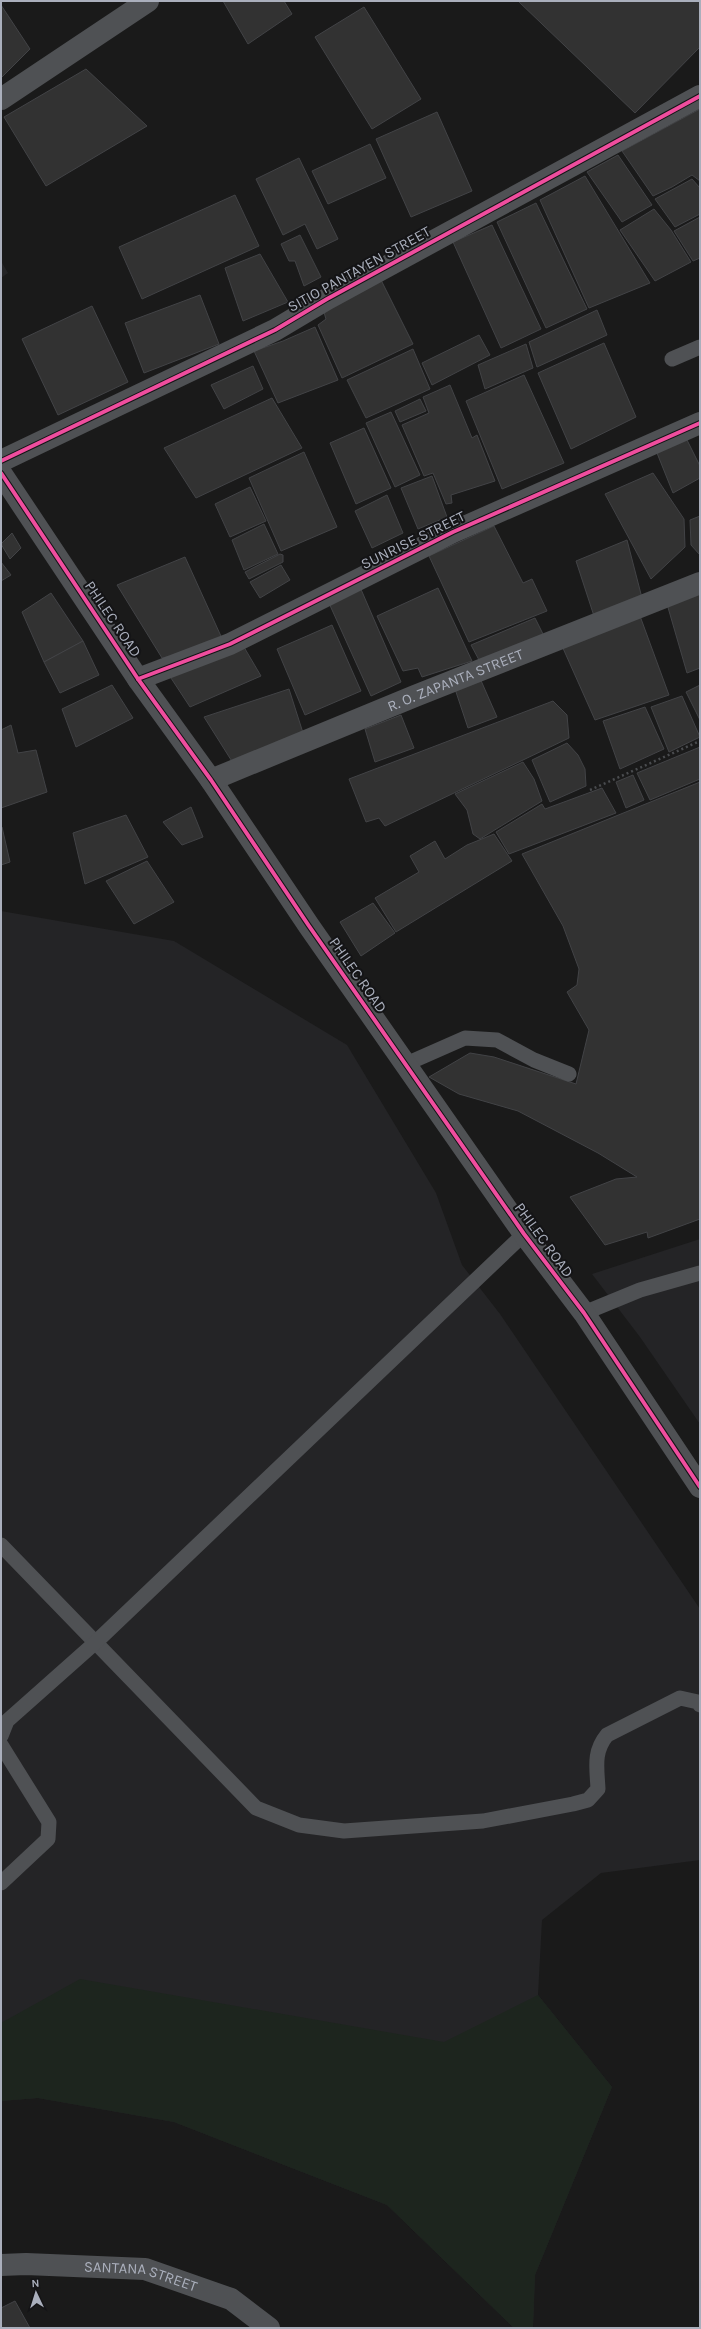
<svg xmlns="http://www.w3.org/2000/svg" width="701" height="2329" viewBox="0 0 701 2329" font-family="Karla,sans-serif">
<rect width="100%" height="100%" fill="#1a1a1a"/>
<!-- built -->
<g fill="#242426">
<polygon points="1,261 8,273 1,278"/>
<polygon points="1,911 174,941 347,1045 436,1193 462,1265 500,1314 700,1609 700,1860 601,1873 542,1920 538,1995 612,2087 535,2275 533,2328 514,2328 387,2205 174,2122 38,2098 1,2101"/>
<polygon points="700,1239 700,1424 640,1337 592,1274"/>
</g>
<!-- green -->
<polygon fill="#1d251e" points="80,1979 444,2042 538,1995 612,2087 535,2275 533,2328 514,2328 387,2205 174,2122 38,2098 1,2101 1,2023"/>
<!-- building -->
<g fill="#323232" stroke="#424346">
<polygon points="223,1 284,1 292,14 248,44"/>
<polygon points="518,1 700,1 700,47 635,113"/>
<polygon points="1,5 30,49 1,78"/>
<polygon points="364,7 421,99 372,129 315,37"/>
<polygon points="86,69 147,126 46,186 4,117"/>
<polygon points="700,109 700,181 692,175 672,187 653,196 622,151"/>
<polygon points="437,112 472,191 411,217 376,139"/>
<polygon points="370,144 386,178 328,204 312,171"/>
<polygon points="618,155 652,205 622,222 587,172"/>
<polygon points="299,158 338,239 317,249 305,224 283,235 256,179"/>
<polygon points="585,176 650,283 589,308 540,200"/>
<polygon points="692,179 700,188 700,214 675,227 655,199"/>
<polygon points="235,195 259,246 142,299 119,247"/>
<polygon points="536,203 587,309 546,328 497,222"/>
<polygon points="654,209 671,230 691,262 655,281 620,230"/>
<polygon points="700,217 700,258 693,261 674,231"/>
<polygon points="492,225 541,329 501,348 453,242"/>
<polygon points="300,235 321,277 304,286 295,261 289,261 281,244"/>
<polygon points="260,254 288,302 243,321 225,268"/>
<polygon points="380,278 413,344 342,378 318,325 326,319 323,309"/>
<polygon points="200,295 219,344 144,373 125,323"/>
<polygon points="92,306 128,382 58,415 22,339"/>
<polygon points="597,310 607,335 537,367 529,342"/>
<polygon points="315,327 338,380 278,403 254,351 283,341"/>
<polygon points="479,335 490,355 432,385 422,363"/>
<polygon points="604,343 636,417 571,449 538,373"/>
<polygon points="526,344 533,368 485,389 478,365"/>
<polygon points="413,349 430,389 366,418 347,380"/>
<polygon points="253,366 263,389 224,409 211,385"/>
<polygon points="524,375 564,463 502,489 466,401"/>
<polygon points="450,385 472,438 477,435 495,481 451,495 452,503 446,504 433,473 424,476 402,425 429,413 423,397"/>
<polygon points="272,398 302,448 196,498 164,448"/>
<polygon points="420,399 426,411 400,422 395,411"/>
<polygon points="391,412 420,475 395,487 366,423"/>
<polygon points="364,428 391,488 356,504 330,443"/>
<polygon points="685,436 700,466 700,478 673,493 655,448"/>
<polygon points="304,452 337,527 281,551 249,478"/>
<polygon points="653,473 684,519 685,547 651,579 605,494"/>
<polygon points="432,476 447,517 418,529 401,488"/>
<polygon points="250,487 266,521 230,537 215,504"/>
<polygon points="387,495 403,533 372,548 355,511"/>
<polygon points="700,516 700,555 691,545 690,520"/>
<polygon points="264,524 278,554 244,570 232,540"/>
<polygon points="494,526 523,583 532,579 547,611 469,642 429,556"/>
<polygon points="12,533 21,548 10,559 1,544"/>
<polygon points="627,540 642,598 594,616 576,561"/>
<polygon points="280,554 283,555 283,562 249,579 245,572"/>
<polygon points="185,557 225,645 162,658 117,585"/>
<polygon points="1,562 11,575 1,581"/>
<polygon points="281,565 290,580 260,598 250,582"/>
<polygon points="360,587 401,682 371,696 328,601"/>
<polygon points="438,588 472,661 422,677 418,668 403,671 377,616"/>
<polygon points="700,591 700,668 687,673 667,604"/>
<polygon points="51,593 83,641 44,662 22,612"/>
<polygon points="640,616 669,695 595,720 562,646"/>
<polygon points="535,618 544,636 479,660 471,645"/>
<polygon points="332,625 361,691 305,715 277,649"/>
<polygon points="83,641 99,675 60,693 44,662"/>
<polygon points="241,642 261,676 190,707 169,675"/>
<polygon points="479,676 497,717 468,728 454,686"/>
<polygon points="112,685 133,718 76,747 62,709"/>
<polygon points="700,685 700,720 686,692"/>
<polygon points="289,689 304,736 233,763 204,717"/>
<polygon points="682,696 700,737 669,752 651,707"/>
<polygon points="553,701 567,715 569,738 385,826 379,818 366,822 349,779"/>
<polygon points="645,707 664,749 620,769 603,721"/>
<polygon points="401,715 414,748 375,762 365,729"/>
<polygon points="11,725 18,753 36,750 47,792 1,808 1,730"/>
<polygon points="567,743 578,755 585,769 586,786 550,802 532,760"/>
<polygon points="700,747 700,779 650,800 637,773"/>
<polygon points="523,762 534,779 542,801 480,839 473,834 467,810 455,794"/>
<polygon points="633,775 644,800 626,808 616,782"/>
<polygon points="700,782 700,1219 648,1238 647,1232 605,1245 570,1197 616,1179 637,1177 598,1153 518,1111 459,1094 429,1077 470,1053 494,1057 576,1084 589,1030 567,992 577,985 579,969 563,926 522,854"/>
<polygon points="602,788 616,813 509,854 496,832 542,804 545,809"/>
<polygon points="191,807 203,837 182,845 163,822"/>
<polygon points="126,815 148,857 85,884 73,833"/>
<polygon points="2,827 10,862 1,865 1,828"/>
<polygon points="494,834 512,861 396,932 375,898 419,872 410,856 435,841 445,859 467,845"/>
<polygon points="147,861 174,902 134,924 106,881"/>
<polygon points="373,903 395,933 361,956 340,922"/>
<polygon points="15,2301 30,2328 1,2328 1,2308"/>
</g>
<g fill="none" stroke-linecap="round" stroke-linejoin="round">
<!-- path -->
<polyline stroke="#4a4c4f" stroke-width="2.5" stroke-dasharray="2 3" stroke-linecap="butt" points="590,790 700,741"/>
<!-- lane -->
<g stroke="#4f5154" stroke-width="15">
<polyline points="672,359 700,347"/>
<polyline points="406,1064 465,1038 497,1040 534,1060 569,1074"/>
<polyline points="584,1313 640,1290 700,1273"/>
<path d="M1 1545 256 1808 299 1825 344 1831 483 1821 573 1804 588 1800 598 1789C597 1768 593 1752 607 1735L680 1698 698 1702 700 1705"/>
<polyline points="1,1736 7,1721 96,1642 524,1234"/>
<polyline points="1,1745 49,1822 48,1839 1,1883"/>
</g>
<!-- street -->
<g stroke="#4f5154" stroke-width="22">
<polyline points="1,99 148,1"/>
<polyline points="1,461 275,330 327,299 700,96"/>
<polyline points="1,473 138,679 211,780 309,926 524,1234 584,1313 700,1487"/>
<polyline points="138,679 230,644 453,532 700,423"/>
<path id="s1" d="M211 780 415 696 700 583"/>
<path id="s2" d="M1 2265 26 2264 145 2269 231 2299 269 2328"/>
</g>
<defs>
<g id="cycleway">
<polyline points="1,461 275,330 327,299 700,96"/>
<polyline points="1,473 138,679 211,780 309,926 524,1234 584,1313 700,1487"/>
<polyline points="138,679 230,644 453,532 700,423"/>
</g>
</defs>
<!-- cycleway casing -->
<use href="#cycleway" stroke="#141416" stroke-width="6"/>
<!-- cycleway -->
<use href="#cycleway" stroke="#ef4d9e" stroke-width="4"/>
</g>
<g text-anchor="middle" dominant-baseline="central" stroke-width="4" stroke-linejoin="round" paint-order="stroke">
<!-- street labels -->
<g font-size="15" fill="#aaafbc" stroke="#141416">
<text transform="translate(359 269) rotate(-29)">SITIO PANTAYEN STREET</text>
<text transform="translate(413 540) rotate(-26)">SUNRISE STREET</text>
<text transform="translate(113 619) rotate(56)">PHILEC ROAD</text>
<text stroke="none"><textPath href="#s1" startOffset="264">R. O. ZAPANTA STREET</textPath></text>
<text transform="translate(358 975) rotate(55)">PHILEC ROAD</text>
<text transform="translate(544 1240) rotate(54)">PHILEC ROAD</text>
<text stroke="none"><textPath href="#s2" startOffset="141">SANTANA STREET</textPath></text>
</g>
</g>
<!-- border -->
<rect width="701" height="2329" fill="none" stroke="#aaafbc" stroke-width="4"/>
<!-- north arrow -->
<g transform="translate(36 2293) rotate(356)" stroke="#141416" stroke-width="3" paint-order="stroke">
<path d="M0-3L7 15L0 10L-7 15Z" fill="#aaafbc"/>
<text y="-6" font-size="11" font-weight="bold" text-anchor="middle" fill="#aaafbc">N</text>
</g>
</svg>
